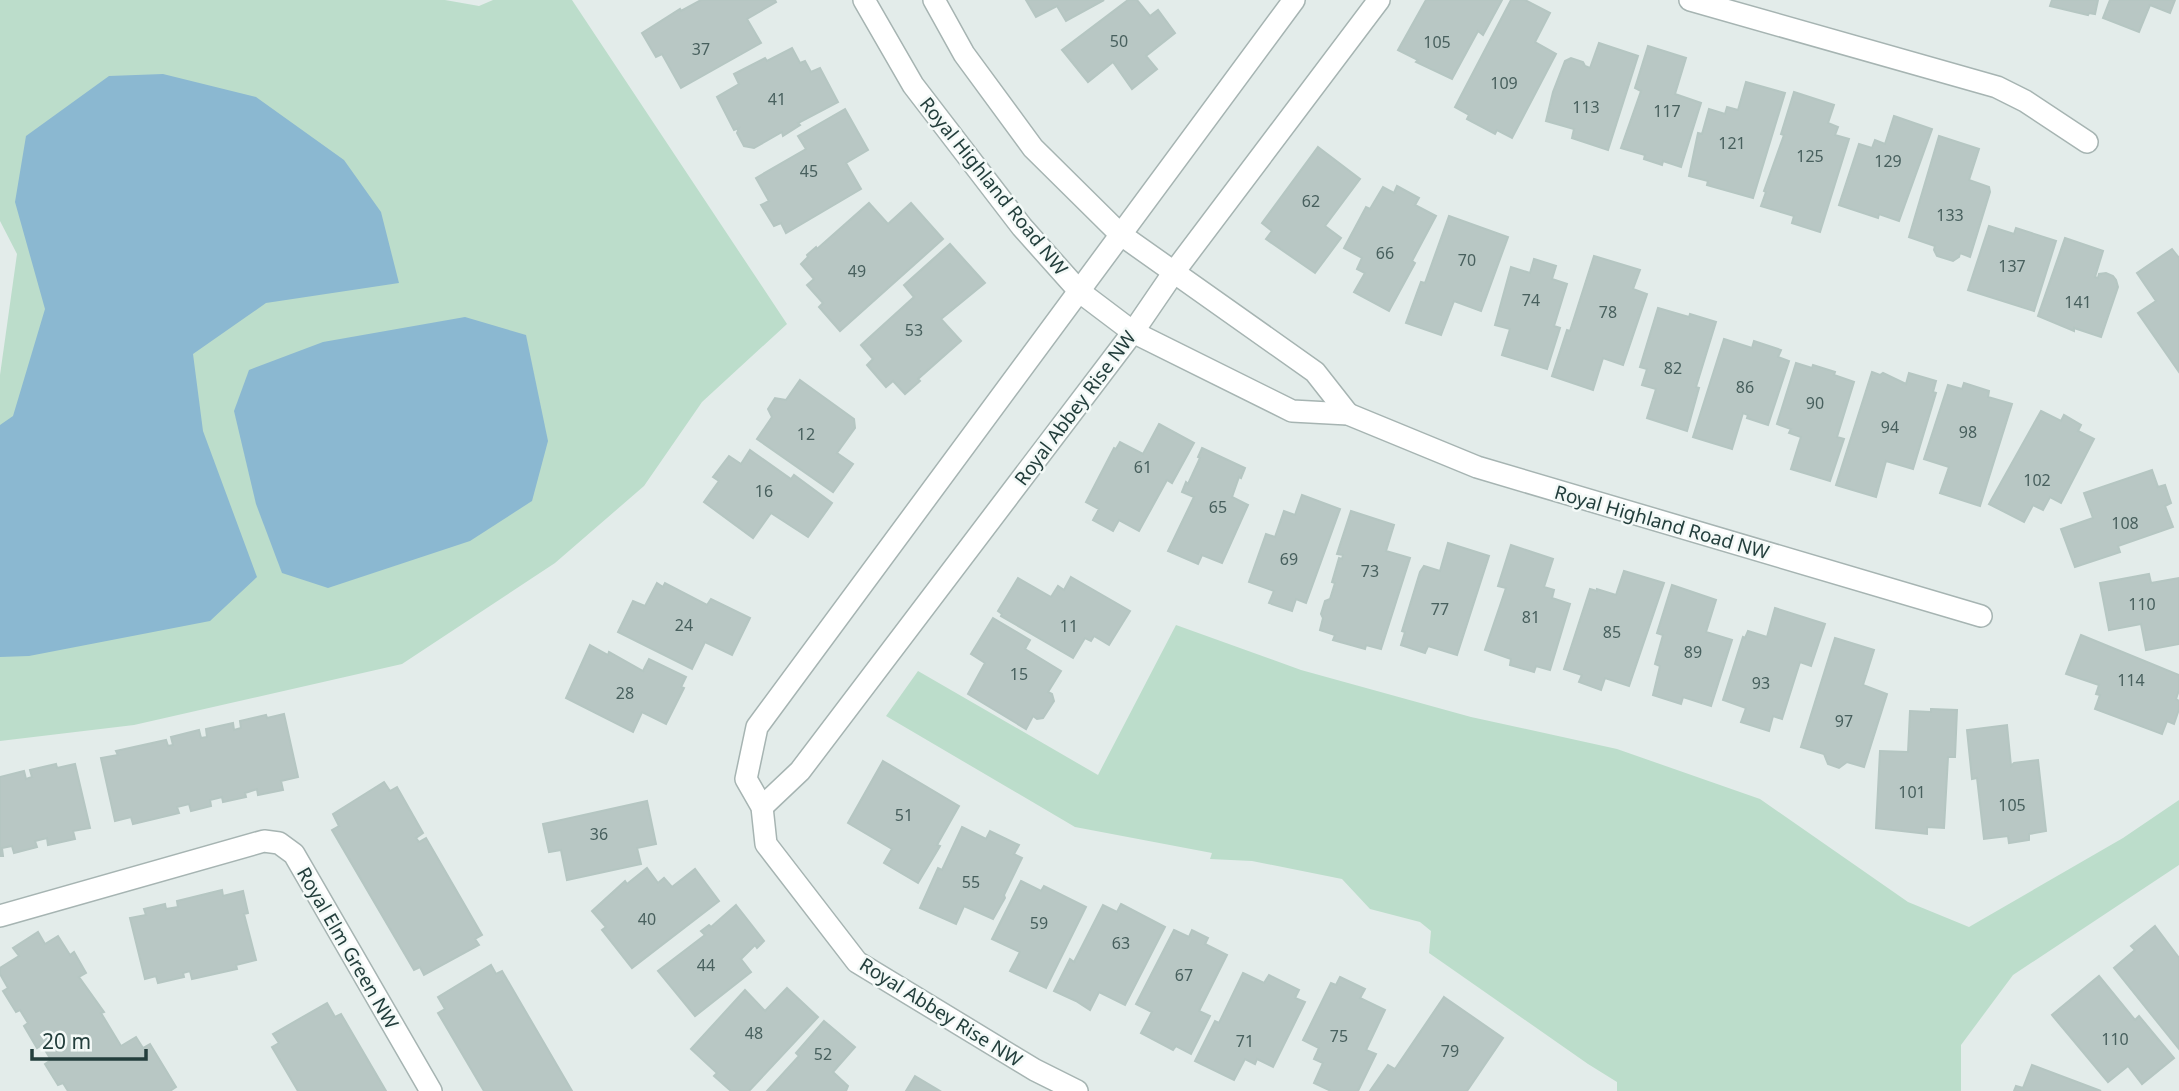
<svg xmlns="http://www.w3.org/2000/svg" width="2179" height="1091" viewBox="0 0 2179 1091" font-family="'Noto Sans',sans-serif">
<rect width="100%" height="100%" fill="#e3ecea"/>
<!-- green -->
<g fill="#bcddcb">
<polygon points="0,0 445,0 479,6 493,0 572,0 787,324 702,402 644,486 555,563 402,664 134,725 0,741 0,375 17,254 0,221"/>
<polygon points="1176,625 1301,670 1471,717 1617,749 1760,799 1908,902 1969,927 2123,838 2179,800 2179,865 2013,975 1961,1045 1961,1091 1617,1091 1617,1082 1588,1064 1429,953 1431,931 1420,922 1370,909 1342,879 1252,861 1210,859 1212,853 1075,827 886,716 918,671 1098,775"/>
</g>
<!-- water -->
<g fill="#8bb8d1">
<polygon points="163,74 256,97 344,160 381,212 399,283 266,303 193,354 203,431 257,577 210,621 29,656 0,657 0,425 13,416 45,309 15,202 26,136 109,76"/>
<polygon points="465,317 526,335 548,441 532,501 470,541 328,588 282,573 256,504 234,411 249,370 323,342"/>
</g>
<!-- building -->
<g fill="#b8c7c4" stroke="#b5c6c2" stroke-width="2">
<polygon points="701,0 775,0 776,2 747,19 761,43 681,88 662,54 656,57 642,33 680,9 681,11"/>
<polygon points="1026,0 1104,0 1066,21 1057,6 1036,17"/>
<polygon points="1128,0 1137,0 1150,16 1158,10 1175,33 1146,56 1157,69 1132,89 1113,62 1088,82 1062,50"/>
<polygon points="1426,0 1502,0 1483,35 1478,31 1452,79 1416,62 1418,60 1398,50"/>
<polygon points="1511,0 1525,0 1550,13 1535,42 1556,54 1512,138 1497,130 1495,134 1467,119 1469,115 1455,107"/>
<polygon points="2052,0 2098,0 2095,14 2089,13 2088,15 2050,6"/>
<polygon points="2110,0 2175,0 2170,13 2150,5 2139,32 2103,18"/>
<polygon points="1599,43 1638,56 1608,150 1572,138 1574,129 1546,121 1553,92 1565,61 1571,58 1583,62 1585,66 1590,68"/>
<polygon points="1648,46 1686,58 1675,94 1701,103 1681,167 1663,161 1662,165 1644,159 1645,155 1621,148 1641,91 1635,88"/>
<polygon points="792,48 800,63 805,61 811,72 820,68 838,102 798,123 800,125 783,136 782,132 754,148 744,146 737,133 739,128 734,130 717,97 739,84 734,74 765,58 767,61"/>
<polygon points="1746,82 1785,93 1753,198 1707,185 1708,181 1689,176 1698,133 1702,134 1709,109 1725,114 1727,107 1738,110"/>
<polygon points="1794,92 1834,105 1828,123 1838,127 1835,135 1849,139 1820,232 1792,223 1794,216 1761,206 1766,192 1764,191 1784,135 1781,134"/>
<polygon points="845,109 868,150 846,163 861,189 786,233 781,223 774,226 761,205 769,201 756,178 806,149 798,136"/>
<polygon points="1894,116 1932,129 1899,221 1879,214 1878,218 1839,205 1859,144 1872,148 1875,140 1885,144"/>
<polygon points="1939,136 1979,149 1969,180 1989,187 1990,192 1970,257 1960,253 1959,257 1953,261 1937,256 1934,250 1935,246 1909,237"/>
<polygon points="1318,147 1360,179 1325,226 1341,238 1315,273 1266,239 1272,231 1262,223"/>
<polygon points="1397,186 1419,198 1415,205 1436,216 1412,261 1415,263 1389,311 1354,292 1365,273 1357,269 1362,258 1344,248 1366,207 1370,209 1383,187 1394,193"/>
<polygon points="869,203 888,224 911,203 943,239 840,331 819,307 823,303 807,285 814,279 801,264 808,257 807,255 816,247 817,249"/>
<polygon points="1449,216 1508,237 1481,311 1454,301 1441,335 1406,323 1421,282 1425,283"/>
<polygon points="1989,226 2014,234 2016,228 2056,241 2034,311 1968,290"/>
<polygon points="2065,238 2103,251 2095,277 2098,278 2099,274 2106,273 2113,276 2116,280 2118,287 2101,337 2074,328 2074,331 2038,316"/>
<polygon points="950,244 985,283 941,319 961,341 918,379 920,381 905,394 893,381 886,387 867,365 873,359 861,345 914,297 904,285"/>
<polygon points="2172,249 2179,258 2179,372 2138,313 2156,301 2137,273"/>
<polygon points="1594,256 1640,270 1633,289 1647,294 1623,365 1603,358 1593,390 1552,376 1567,330 1570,331"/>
<polygon points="1534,259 1556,266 1552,279 1567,284 1554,326 1560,328 1547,369 1502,355 1510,329 1495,325 1511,267 1530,273"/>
<polygon points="1658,308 1689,317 1690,314 1716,322 1696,387 1699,388 1687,431 1647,418 1656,389 1642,385 1647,369 1640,367"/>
<polygon points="1724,339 1752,348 1754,341 1781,350 1778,357 1789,361 1768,425 1747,418 1748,415 1743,413 1732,449 1693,437"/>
<polygon points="1796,363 1812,368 1813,365 1835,372 1834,375 1854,382 1837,437 1844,439 1830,481 1791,469 1801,437 1789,433 1791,429 1777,424"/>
<polygon points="1872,372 1880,375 1883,373 1906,384 1909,373 1936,381 1933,392 1936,393 1913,469 1886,461 1876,497 1836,485"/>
<polygon points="800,380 854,419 855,428 837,453 853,464 833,492 757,439 772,417 768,409 775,398 786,400"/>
<polygon points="1964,383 1989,391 1988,397 2012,404 1980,506 1940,493 1949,467 1924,459 1948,385 1962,389"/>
<polygon points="2041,411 2061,421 2064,415 2081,425 2078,431 2094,439 2061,503 2050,497 2043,510 2033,505 2024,522 1989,504"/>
<polygon points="1159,424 1194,443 1172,483 1167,480 1139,531 1119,520 1113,531 1093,520 1099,509 1086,502 1114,448 1116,449 1120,442 1143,454"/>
<polygon points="1202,448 1245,468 1241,478 1239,477 1232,497 1248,505 1222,563 1202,555 1198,564 1168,551 1194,497 1182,492 1186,482 1188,484 1200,458 1198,457"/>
<polygon points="750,450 791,479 794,475 832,503 808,537 771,513 753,538 704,502 719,481 713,477 729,456 741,464"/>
<polygon points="2152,470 2158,487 2165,485 2171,503 2165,506 2173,527 2118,546 2120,552 2075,567 2061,529 2093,518 2084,493"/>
<polygon points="1302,495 1340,509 1306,603 1296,599 1292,611 1269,603 1274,591 1249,582 1266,534 1275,537 1284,511 1295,515"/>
<polygon points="1351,511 1394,525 1386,551 1410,558 1381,649 1366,645 1365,649 1333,640 1335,635 1320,630 1323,618 1321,614 1325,601 1330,599 1335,583 1332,582 1339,558 1342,559 1343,555 1337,554"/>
<polygon points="1448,543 1489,556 1457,655 1428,646 1425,653 1401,645 1405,632 1402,631 1420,572 1424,566 1440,571"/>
<polygon points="1511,545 1553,559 1544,587 1554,590 1552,598 1570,604 1550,670 1536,666 1534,672 1510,665 1511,659 1485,650 1506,588 1498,586"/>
<polygon points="1624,571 1664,583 1629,686 1605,678 1601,690 1579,682 1582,675 1564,669 1590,589 1597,591 1597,589 1616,595"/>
<polygon points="2149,574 2151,583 2179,578 2179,644 2146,650 2141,624 2109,630 2100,583"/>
<polygon points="1071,577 1130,611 1109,645 1094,636 1091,641 1085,638 1073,658 1001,616 1002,614 998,611 1018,578 1051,597 1058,586 1064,590"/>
<polygon points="657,583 663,587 665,583 707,605 711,599 750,618 732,655 705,642 692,669 618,632 633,601 645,606"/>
<polygon points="1672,585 1716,600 1706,632 1732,640 1711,706 1683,697 1681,704 1653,695 1660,666 1655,664 1663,635 1657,633"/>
<polygon points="1775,608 1825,624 1811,666 1800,662 1782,719 1773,716 1769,731 1741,722 1746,708 1723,700 1743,637 1745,638 1748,631 1767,637"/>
<polygon points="993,618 1030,640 1025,649 1061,671 1048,692 1052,694 1054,701 1043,718 1037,719 1033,716 1026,729 968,694 985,663 971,654"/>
<polygon points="2081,635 2179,675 2179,690 2176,699 2179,701 2179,709 2174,724 2167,721 2162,734 2095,709 2100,695 2096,694 2099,685 2066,674"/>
<polygon points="1835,638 1874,650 1863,685 1887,694 1864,767 1847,762 1839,768 1828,764 1824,754 1801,747"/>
<polygon points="590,645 608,655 609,652 643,671 649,659 686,677 681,687 684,688 666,724 642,712 633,732 566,698"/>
<polygon points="1931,709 1957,710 1955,757 1948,757 1944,828 1927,827 1927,834 1876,828 1880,751 1908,752 1910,711 1931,712"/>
<polygon points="284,714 298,777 281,781 283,790 258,795 257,789 245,793 246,797 223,802 222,797 210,800 211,806 191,811 189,804 177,807 179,813 133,824 131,817 115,821 101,758 118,755 116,751 166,740 168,746 173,745 171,737 199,730 201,738 207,737 206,729 233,723 234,730 241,728 240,721 266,715 267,718"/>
<polygon points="2007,725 2011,766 2014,763 2038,760 2046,831 2029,834 2029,840 2009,843 2008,836 1984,839 1977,778 1972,779 1967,730"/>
<polygon points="883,761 959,806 937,845 940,846 918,883 884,863 892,849 848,823"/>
<polygon points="56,764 57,768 75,764 90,828 73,831 75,839 48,845 47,838 35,841 37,847 14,853 12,846 2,848 3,856 0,856 0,777 24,771 26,779 32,777 30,770"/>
<polygon points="384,782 390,791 397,787 423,833 416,838 419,842 426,838 482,935 475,939 479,945 424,975 420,967 414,970 332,830 339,826 333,814"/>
<polygon points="647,801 656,844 637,848 641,864 567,880 561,850 549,852 543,824"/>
<polygon points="962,827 986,839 990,831 1019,845 1014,854 1022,858 1004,895 1005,898 993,919 964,906 956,924 920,908 938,868 942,870"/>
<polygon points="647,868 658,883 664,878 672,887 695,869 719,901 632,968 602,930 606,927 592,911 625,881 627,884"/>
<polygon points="1021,881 1041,891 1044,886 1086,907 1046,988 1010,971 1020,952 992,939"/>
<polygon points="222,890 223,896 243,891 248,913 244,914 256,960 236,965 237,969 192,979 190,971 183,973 184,977 158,983 156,976 145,979 130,918 146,915 144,909 165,904 166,909 178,907 177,901"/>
<polygon points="1121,904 1165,927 1125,1005 1099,992 1090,1010 1076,1001 1054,991 1070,959 1074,962 1103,905 1117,912"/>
<polygon points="736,905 764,941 757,948 755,945 741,959 751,972 695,1016 658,971 705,935 701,931 709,925 711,927"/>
<polygon points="2155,926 2179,958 2179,1049 2114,968 2135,950 2131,946"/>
<polygon points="1174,930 1189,937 1192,930 1208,938 1205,944 1227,955 1199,1011 1210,1016 1191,1054 1176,1046 1173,1050 1141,1033 1152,1012 1136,1004"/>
<polygon points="38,932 45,944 58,936 70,955 74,952 86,973 79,977 104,1012 101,1013 121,1046 136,1037 143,1048 150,1044 176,1087 170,1091 68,1091 63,1083 58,1085 45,1064 51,1060 42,1045 37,1048 24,1026 28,1023 20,1010 16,1012 3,991 8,988 0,974 0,968 19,956 13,948"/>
<polygon points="491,965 496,974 502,971 572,1091 484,1091 438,1013 445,1009 438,997"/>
<polygon points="1243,973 1264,983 1269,975 1299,990 1295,998 1305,1002 1273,1067 1257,1059 1255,1064 1245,1059 1234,1080 1195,1061 1215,1021 1219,1023"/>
<polygon points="2099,976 2135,1020 2139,1016 2174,1058 2142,1084 2128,1066 2108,1082 2052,1015"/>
<polygon points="1340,977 1365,989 1360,998 1385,1010 1366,1050 1376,1054 1358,1091 1331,1091 1314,1083 1323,1063 1314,1059 1319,1048 1303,1040 1331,983 1336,985"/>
<polygon points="787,988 818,1017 749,1091 731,1091 714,1076 717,1073 691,1049 745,990 765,1011"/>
<polygon points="1444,997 1503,1038 1467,1091 1370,1091 1388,1065 1395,1069"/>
<polygon points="327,1003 335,1017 341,1014 386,1091 298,1091 272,1047 279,1043 273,1034"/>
<polygon points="824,1021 855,1047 833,1072 848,1086 846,1091 767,1091 799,1056 796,1053"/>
<polygon points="2032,1065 2101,1091 2014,1091 2016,1086 2023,1088"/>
<polygon points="915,1076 940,1091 906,1091"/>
</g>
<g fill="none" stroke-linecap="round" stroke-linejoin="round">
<defs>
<g id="minor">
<polyline points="864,0 913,85 1022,227 1080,292 1133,332 1292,411 1348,414 1477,467 1981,616"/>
<polyline points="934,0 964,54 1033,148 1120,234 1315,372 1348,414"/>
<polyline points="1690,0 1997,87 2025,101 2087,142"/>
<polyline points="762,807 800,771 1133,332 1174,272 1379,0"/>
<polyline points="0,916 264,841 279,843 294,854 431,1091"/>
<polyline points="1077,1091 1035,1070 857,962 766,844 762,807 746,779 757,727 1294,0"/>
</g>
</defs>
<!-- minor casing -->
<use href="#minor" stroke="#a6b4b2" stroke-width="24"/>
<!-- minor -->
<use href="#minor" stroke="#fff" stroke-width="21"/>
</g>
<g text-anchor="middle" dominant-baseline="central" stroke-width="5" stroke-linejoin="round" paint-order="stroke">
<!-- number labels -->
<g font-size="16" fill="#48605e">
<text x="1119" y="41">50</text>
<text x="1437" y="42">105</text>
<text x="701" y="49">37</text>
<text x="1504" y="83">109</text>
<text x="777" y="99">41</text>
<text x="1586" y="107">113</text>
<text x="1667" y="111">117</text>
<text x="1732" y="143">121</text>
<text x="1810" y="156">125</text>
<text x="1888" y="161">129</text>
<text x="809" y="171">45</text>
<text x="1311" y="201">62</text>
<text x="1950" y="215">133</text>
<text x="1385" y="253">66</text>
<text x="1467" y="260">70</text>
<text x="2012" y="266">137</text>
<text x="857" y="271">49</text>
<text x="1531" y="300">74</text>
<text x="2078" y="302">141</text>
<text x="1608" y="312">78</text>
<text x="914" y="330">53</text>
<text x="1673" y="368">82</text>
<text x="1745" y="387">86</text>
<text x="1815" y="403">90</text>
<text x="1890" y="427">94</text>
<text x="1968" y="432">98</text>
<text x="806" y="434">12</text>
<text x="1143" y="467">61</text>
<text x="2037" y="480">102</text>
<text x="764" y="491">16</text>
<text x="1218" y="507">65</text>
<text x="2125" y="523">108</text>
<text x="1289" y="559">69</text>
<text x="1370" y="571">73</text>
<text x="2142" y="604">110</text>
<text x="1440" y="609">77</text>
<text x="1531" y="617">81</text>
<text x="684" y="625">24</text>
<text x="1069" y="626">11</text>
<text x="1612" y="632">85</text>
<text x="1693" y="652">89</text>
<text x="1019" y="674">15</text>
<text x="2131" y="680">114</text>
<text x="1761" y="683">93</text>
<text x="625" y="693">28</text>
<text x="1844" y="721">97</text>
<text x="1912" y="792">101</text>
<text x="2012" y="805">105</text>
<text x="904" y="815">51</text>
<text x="599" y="834">36</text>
<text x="971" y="882">55</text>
<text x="647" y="919">40</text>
<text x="1039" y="923">59</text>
<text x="1121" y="943">63</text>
<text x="706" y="965">44</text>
<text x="1184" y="975">67</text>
<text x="754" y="1033">48</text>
<text x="1339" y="1036">75</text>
<text x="2115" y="1039">110</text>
<text x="1245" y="1041">71</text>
<text x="1450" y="1051">79</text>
<text x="823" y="1054">52</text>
</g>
<!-- street labels -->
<g font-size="19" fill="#233e3c" stroke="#f3f9f7">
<text transform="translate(994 186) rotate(51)">Royal Highland Road NW</text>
<text transform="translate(1075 408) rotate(-53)">Royal Abbey Rise NW</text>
<text transform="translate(1662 522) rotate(16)">Royal Highland Road NW</text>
<text transform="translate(348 948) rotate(60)">Royal Elm Green NW</text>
<text transform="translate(941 1012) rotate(32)">Royal Abbey Rise NW</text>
</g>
</g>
<!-- scale -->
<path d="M32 1049v10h114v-10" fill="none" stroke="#233e3c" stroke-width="3.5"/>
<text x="42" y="1049" font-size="21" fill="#233e3c" stroke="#f3f9f7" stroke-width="5" paint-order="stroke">20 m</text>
</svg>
